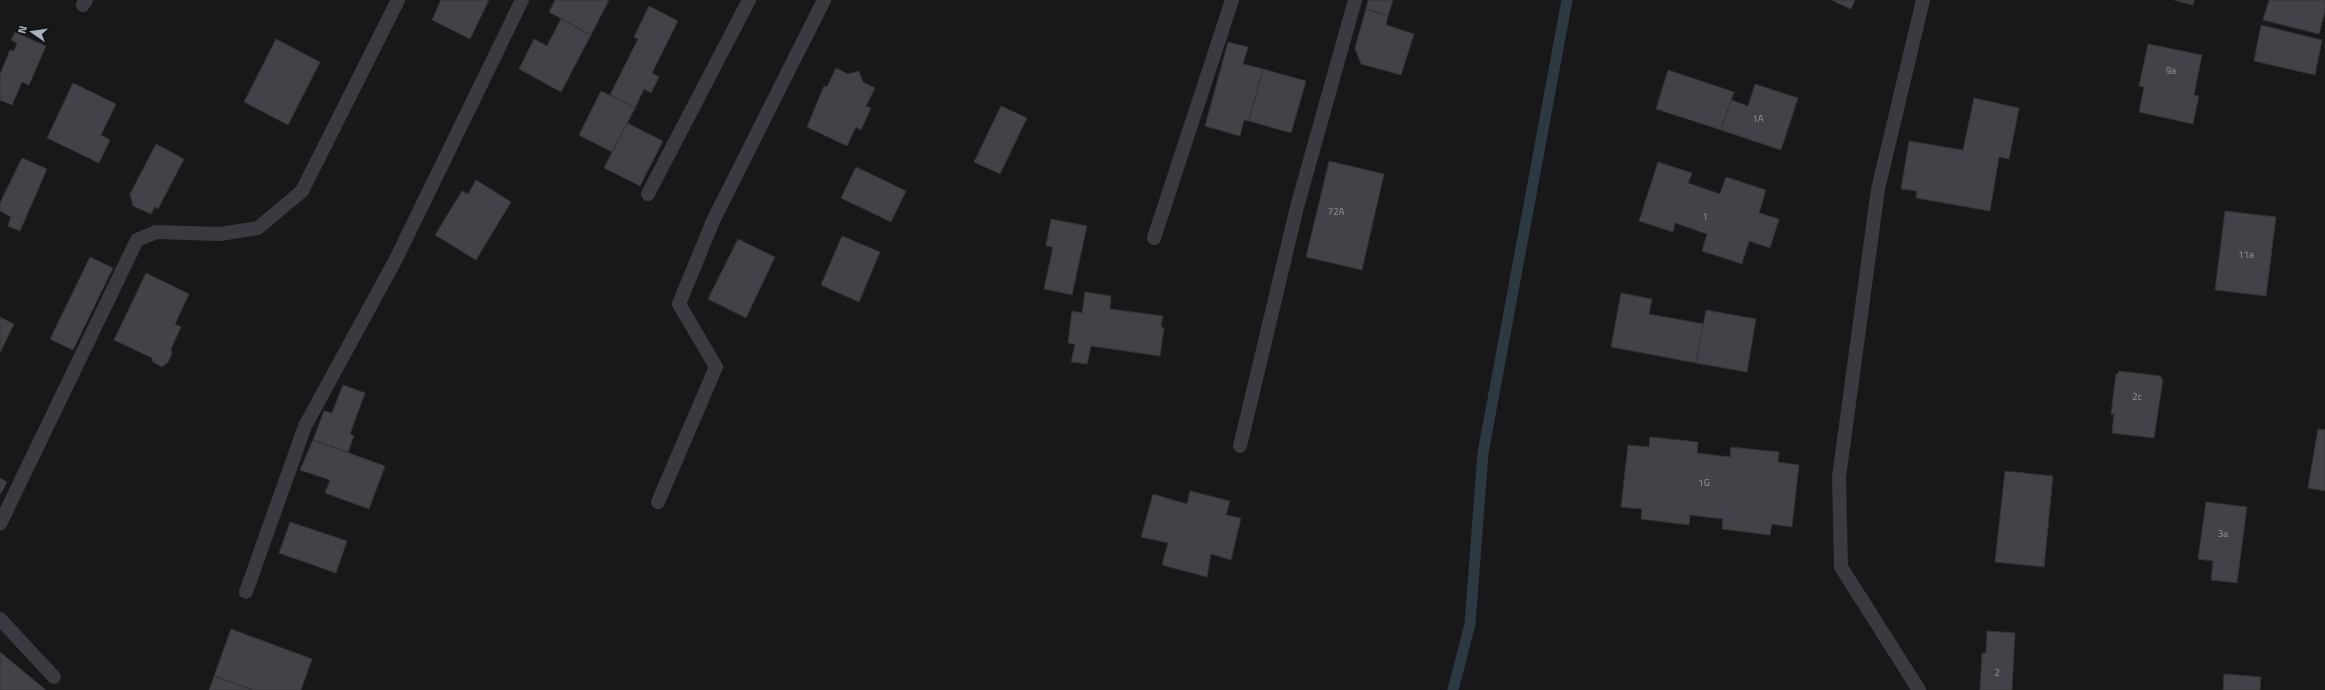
<svg xmlns="http://www.w3.org/2000/svg" width="2325" height="690" viewBox="0 0 2325 690" font-family="'Titillium Web',sans-serif">
<rect width="100%" height="100%" fill="#18181b"/>
<g fill="none" stroke-linecap="round" stroke-linejoin="round">
<!-- stream -->
<polyline stroke="#2d3940" stroke-width="11" points="1453,690 1470,624 1483,453 1567,0"/>
</g>
<!-- building -->
<g fill="#424348" stroke="#323237">
<polygon points="441,0 489,0 470,39 432,20"/>
<polygon points="555,0 609,0 591,35 549,12"/>
<polygon points="1368,0 1393,0 1388,16 1366,9"/>
<polygon points="1831,0 1855,0 1851,9"/>
<polygon points="2174,0 2194,0 2193,5"/>
<polygon points="2269,0 2325,0 2325,11 2319,34 2263,20"/>
<polygon points="649,6 678,21 652,73 659,77 651,93 644,89 635,108 610,95 638,39 634,37"/>
<polygon points="1366,9 1388,16 1386,25 1414,34 1401,75 1361,64 1355,48"/>
<polygon points="561,19 591,35 561,92 519,69 534,39 547,46"/>
<polygon points="2261,25 2322,40 2315,75 2254,61"/>
<polygon points="15,32 46,46 29,85 22,82 12,105 0,100 0,74 10,50 14,51 17,43 11,40"/>
<polygon points="276,39 320,62 288,125 244,102"/>
<polygon points="1228,42 1248,47 1243,64 1263,69 1249,121 1244,120 1240,136 1205,126"/>
<polygon points="2148,44 2202,55 2194,95 2199,96 2193,124 2139,112 2144,87 2139,86"/>
<polygon points="836,68 848,74 859,71 863,82 875,88 866,106 871,108 861,130 856,127 847,146 807,127 824,86 827,87"/>
<polygon points="1263,69 1306,81 1291,133 1249,121"/>
<polygon points="1668,70 1734,92 1721,130 1656,109"/>
<polygon points="73,83 116,104 101,135 110,140 99,163 47,138"/>
<polygon points="1755,84 1798,98 1781,150 1721,130 1731,100 1748,106"/>
<polygon points="601,91 635,108 612,152 579,135"/>
<polygon points="1974,98 2019,108 2009,159 1999,157 1990,211 1916,198 1917,191 1901,189 1909,141 1963,150"/>
<polygon points="1001,106 1027,118 1000,174 974,162"/>
<polygon points="627,123 663,141 640,186 604,168"/>
<polygon points="156,144 184,159 158,209 155,207 151,214 133,206 130,194"/>
<polygon points="22,158 47,169 20,231 8,226 11,217 0,211 0,203"/>
<polygon points="1329,161 1384,174 1362,270 1306,257"/>
<polygon points="1658,162 1692,173 1688,183 1720,194 1726,177 1766,190 1759,213 1779,219 1770,248 1749,241 1742,264 1702,251 1707,234 1675,223 1673,232 1639,221"/>
<polygon points="856,167 906,191 891,222 841,198"/>
<polygon points="476,180 511,202 476,260 435,235 462,191 468,194"/>
<polygon points="2225,211 2276,217 2266,296 2215,290"/>
<polygon points="1051,219 1087,226 1072,295 1044,289 1053,247 1046,246"/>
<polygon points="842,236 880,252 859,302 821,285"/>
<polygon points="738,239 775,257 746,318 708,299"/>
<polygon points="90,257 113,268 73,350 50,339"/>
<polygon points="146,273 189,294 175,324 181,327 171,349 172,354 168,362 162,367 153,362 152,358 114,340"/>
<polygon points="1085,292 1111,296 1110,309 1163,316 1161,327 1164,328 1160,356 1091,346 1087,364 1071,362 1075,344 1068,343 1072,311 1082,313"/>
<polygon points="1621,293 1652,299 1649,314 1704,324 1696,363 1611,347"/>
<polygon points="1706,310 1756,319 1747,372 1696,363"/>
<polygon points="0,317 14,324 0,353"/>
<polygon points="2119,371 2161,376 2161,379 2163,379 2154,438 2112,433 2114,414 2111,414 2116,374 2118,374"/>
<polygon points="343,385 365,393 350,434 354,436 348,452 313,440 324,411 332,413"/>
<polygon points="2318,429 2325,430 2325,491 2308,488"/>
<polygon points="1650,437 1698,442 1697,453 1730,457 1731,447 1779,452 1778,462 1799,465 1792,527 1772,524 1770,535 1722,529 1723,519 1690,515 1689,525 1641,519 1642,509 1621,507 1628,445 1649,447"/>
<polygon points="313,440 385,466 369,509 325,493 330,480 300,470"/>
<polygon points="2005,471 2053,476 2044,567 1995,562"/>
<polygon points="0,478 7,482 0,495"/>
<polygon points="1190,491 1230,501 1226,515 1241,518 1231,560 1211,554 1207,577 1162,565 1168,543 1141,537 1153,494 1187,504"/>
<polygon points="2206,502 2247,507 2237,583 2211,580 2213,561 2198,559"/>
<polygon points="290,522 347,541 336,573 279,553"/>
<polygon points="231,629 312,659 301,690 253,690 214,676"/>
<polygon points="1987,631 2015,633 2012,690 1980,690 1982,653 1986,653"/>
<polygon points="0,652 46,690 0,690"/>
<polygon points="2224,674 2261,677 2260,690 2223,690"/>
<polygon points="214,676 253,690 209,690"/>
</g>
<g fill="none" stroke-linecap="round" stroke-linejoin="round">
<!-- lane -->
<g stroke="#393b40" stroke-width="14">
<polyline points="83,5 86,0"/>
<polyline points="648,194 749,0"/>
<polyline points="1154,238 1232,0"/>
<polyline points="1240,446 1297,207 1355,0"/>
<polyline points="658,502 716,367 679,304 713,221 824,0"/>
<polyline points="0,524 137,240 156,232 220,234 258,228 302,191 398,0"/>
<polyline points="246,592 305,426 396,259 522,0"/>
<polyline points="0,619 54,677"/>
<polyline points="1919,690 1841,567 1839,477 1878,189 1923,0"/>
</g>
</g>
<g text-anchor="middle" dominant-baseline="central" stroke-width="4" stroke-linejoin="round" paint-order="stroke">
<!-- number labels -->
<g font-size="10" fill="#8f969f">
<text x="2171" y="70">9a</text>
<text x="1758" y="118">1A</text>
<text x="1336" y="211">72A</text>
<text x="1705" y="216">1</text>
<text x="2246" y="254">11a</text>
<text x="2137" y="396">2c</text>
<text x="1704" y="482">1G</text>
<text x="2223" y="533">3a</text>
<text x="1997" y="672">2</text>
</g>
</g>
<!-- north arrow -->
<g transform="translate(32 32) rotate(283)" stroke="#131316" stroke-width="3" paint-order="stroke">
<path d="M0-3L7 15L0 10L-7 15Z" fill="#a9b1bc"/>
<text y="-6" font-size="11" font-weight="bold" text-anchor="middle" fill="#a9b1bc">N</text>
</g>
</svg>
